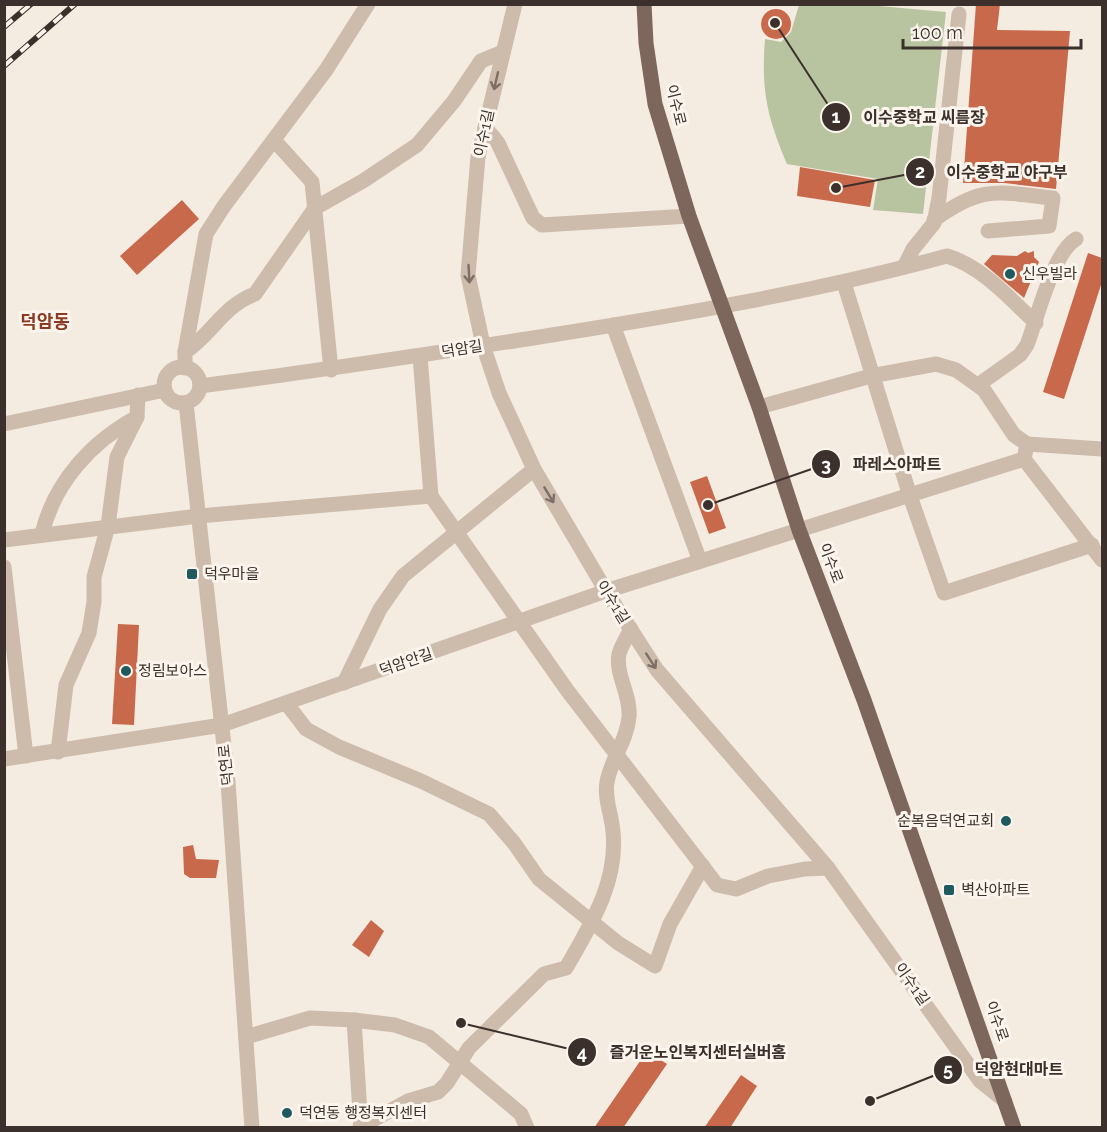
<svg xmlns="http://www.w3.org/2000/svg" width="1107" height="1132" viewBox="0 0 1107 1132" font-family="Raleway,'Noto Sans KR',sans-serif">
<rect width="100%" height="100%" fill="#f4ebe1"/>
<!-- green -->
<path fill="#b8c4a0" d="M799 5H868L946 12 923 214 873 210 878 179 787 164C767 116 761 91 765 39L781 42 791 32Z"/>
<!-- building -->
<g fill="#c8694b">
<polygon points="976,4 1000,4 997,30 1070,31 1056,189 1004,183 963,183"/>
<circle cx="776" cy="24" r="15"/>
<polygon points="800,167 875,180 870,207 797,196"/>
<polygon points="182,200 199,219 137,275 120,256"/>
<polygon points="1025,251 1028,253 1034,251 1034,257 1039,262 1024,298 984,264 992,255 1017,256"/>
<polygon points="1088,253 1102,258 1102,282 1064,399 1043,392"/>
<polygon points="707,476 726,528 709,534 690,482"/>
<polygon points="118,624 139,625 134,725 112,724"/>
<polygon points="193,845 196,859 219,860 216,878 190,878 184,874 183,847"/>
<polygon points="371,920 384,931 369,957 352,945"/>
<polygon points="647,1051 667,1064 623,1128 594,1128"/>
<polygon points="741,1075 757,1086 730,1128 704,1128"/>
</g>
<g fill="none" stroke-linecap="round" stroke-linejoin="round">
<!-- minor -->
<g stroke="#cdbbac" stroke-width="15">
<polyline points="515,4 478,157 468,275 483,345 499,393 534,469 606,591 657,670 828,868 980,1081 1005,1101"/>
<polyline points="485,127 498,143 533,218 542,225 689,216"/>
<polyline points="274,140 312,182 331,370"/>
<path d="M934 220C982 185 997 192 1053 198L1049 226 988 231"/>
<polyline points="904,267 913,249 934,223 939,198 959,14"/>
<polyline points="844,283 910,496 944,593 1092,545"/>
<polyline points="613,325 700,561"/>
<polyline points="185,352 206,234 224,206 326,70 368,4"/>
<polyline points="420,356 431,496 567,690 717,885 736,889 768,876 805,869 828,868"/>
<circle cx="182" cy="385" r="18"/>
<path d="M185 368V352C211 335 224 305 255 294L315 208 363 181 417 145 454 101 481 61 503 52"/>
<path d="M978 385 1020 355 1027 345C1037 319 1053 252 1076 239"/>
<path d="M200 386C312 372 422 355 533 338 673 316 811 293 947 256 983 267 1009 298 1036 323"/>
<polyline points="186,403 228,782 252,1128"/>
<polyline points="759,407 871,376 936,364 956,370 984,390 1014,435 1027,444 1024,459"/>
<polyline points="4,424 165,390"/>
<polyline points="1027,444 1102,449"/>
<path d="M42 534C54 483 91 442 137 417L138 395"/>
<polyline points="4,540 199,516 431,496"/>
<polyline points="4,567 26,756"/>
<polyline points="344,683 380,609 403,576 534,469"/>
<polyline points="287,704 306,729 339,747 421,781 489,814 514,843 539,879 618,943 655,966 670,924 703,866"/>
<polyline points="58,752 66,685 89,633 94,602 94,577 108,526 117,457 137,417"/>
<polyline points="4,759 222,725 606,591 1024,459 1102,560"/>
<polyline points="354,1020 395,1025 429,1037 521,1114 527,1128"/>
<polyline points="246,1037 310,1018 354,1020 361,1128"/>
<path d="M360 1127 408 1101 438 1092 447 1083 469 1048 544 974 566 968C590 926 618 883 613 832 612 816 604 798 607 782 611 759 627 741 629 717 631 695 615 674 619 654 621 646 627 637 631 629"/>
</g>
<!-- major -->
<polyline stroke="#7d675c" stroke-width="15" points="644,4 646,43 655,104 689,216 759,407 799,530 864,700 1014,1128"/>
<defs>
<g id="rail">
<polyline points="4,27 31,4"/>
<polyline points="4,66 75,4"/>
</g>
</defs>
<!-- rail casing -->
<use href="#rail" stroke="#3b302b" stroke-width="6"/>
<!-- rail -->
<use href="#rail" stroke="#fbf5ee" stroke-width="4" stroke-dasharray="11" stroke-linecap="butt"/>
</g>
<!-- one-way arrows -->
<defs><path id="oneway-shaft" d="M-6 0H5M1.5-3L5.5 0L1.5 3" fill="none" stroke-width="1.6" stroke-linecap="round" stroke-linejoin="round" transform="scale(1.5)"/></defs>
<g stroke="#7d6f65">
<use href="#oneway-shaft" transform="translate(496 81) rotate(103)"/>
<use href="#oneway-shaft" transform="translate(469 274) rotate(87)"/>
<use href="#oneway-shaft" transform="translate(549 495) rotate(59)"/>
<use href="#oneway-shaft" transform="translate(651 661) rotate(57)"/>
</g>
<!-- markers -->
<g fill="#1f5a5e" stroke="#fbf5ee" stroke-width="2">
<circle cx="1010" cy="274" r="6"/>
<rect x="186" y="568" width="12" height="12" rx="3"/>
<circle cx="126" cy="671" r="6"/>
<circle cx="1006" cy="821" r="6"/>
<rect x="943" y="884" width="12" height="12" rx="3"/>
<circle cx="287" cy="1113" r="6"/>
</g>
<g text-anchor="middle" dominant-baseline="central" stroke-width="6" stroke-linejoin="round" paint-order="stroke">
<!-- street labels -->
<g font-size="15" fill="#3b302b" stroke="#fbf5ee">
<text transform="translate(676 105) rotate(76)">이수로</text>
<text transform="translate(484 133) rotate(-78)">이수1길</text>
<text transform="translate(462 349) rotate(-9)">덕암길</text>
<text transform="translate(831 563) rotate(69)">이수로</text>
<text transform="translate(613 602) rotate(58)">이수1길</text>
<text transform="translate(406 662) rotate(-19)">덕암안길</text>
<text transform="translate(226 765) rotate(-96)">덕연로</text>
<text transform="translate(912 984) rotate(55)">이수1길</text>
<text transform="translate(997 1021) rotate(71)">이수로</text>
</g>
<!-- poi labels -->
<g font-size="15" fill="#3b302b" stroke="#fbf5ee" text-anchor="start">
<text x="1022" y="274">신우빌라</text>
<text x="204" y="574">덕우마을</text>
<text x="138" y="671">정림보아스</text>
<text x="994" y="821" text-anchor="end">순복음덕연교회</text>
<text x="961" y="890">벽산아파트</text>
<text x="299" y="1113">덕연동 행정복지센터</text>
</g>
<!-- quarter labels -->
<g font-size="18" font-weight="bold" fill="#8c3b22" stroke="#fbf5ee">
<text x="45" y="321">덕암동</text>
</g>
</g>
<!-- callouts -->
<path fill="none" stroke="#3b302b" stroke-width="2" d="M775 23L836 117M836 188L920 172M708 505L826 464M461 1023L582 1052M870 1101L948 1070"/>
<g fill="#3b302b" stroke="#fbf5ee" stroke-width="2">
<circle cx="775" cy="23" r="6"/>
<circle cx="836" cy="188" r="6"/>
<circle cx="708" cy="505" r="6"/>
<circle cx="461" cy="1023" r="6"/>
<circle cx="870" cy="1101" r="6"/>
<circle cx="836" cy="117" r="15"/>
<circle cx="920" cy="172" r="15"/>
<circle cx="826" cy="464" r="15"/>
<circle cx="582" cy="1052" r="15"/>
<circle cx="948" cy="1070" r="15"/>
</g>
<g font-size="18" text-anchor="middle" font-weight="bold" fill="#fff">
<text x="836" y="123">1</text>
<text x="920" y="178">2</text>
<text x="826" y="471">3</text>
<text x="582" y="1059">4</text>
<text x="948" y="1076">5</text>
</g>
<g font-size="16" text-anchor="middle" font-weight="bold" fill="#3b302b" stroke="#fbf5ee" stroke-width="6" stroke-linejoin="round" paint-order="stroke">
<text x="924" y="123">이수중학교 씨름장</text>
<text x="1007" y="178">이수중학교 야구부</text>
<text x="897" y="470">파레스아파트</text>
<text x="698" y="1058">즐거운노인복지센터실버홈</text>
<text x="1019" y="1075">덕암현대마트</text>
</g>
<!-- border -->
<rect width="1107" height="1132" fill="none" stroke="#3b302b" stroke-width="12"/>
<!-- scale -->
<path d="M903 39v9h178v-9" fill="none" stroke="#3b302b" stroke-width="3"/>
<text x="912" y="39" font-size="18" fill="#3b302b" stroke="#fbf5ee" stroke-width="4.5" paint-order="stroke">100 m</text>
</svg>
